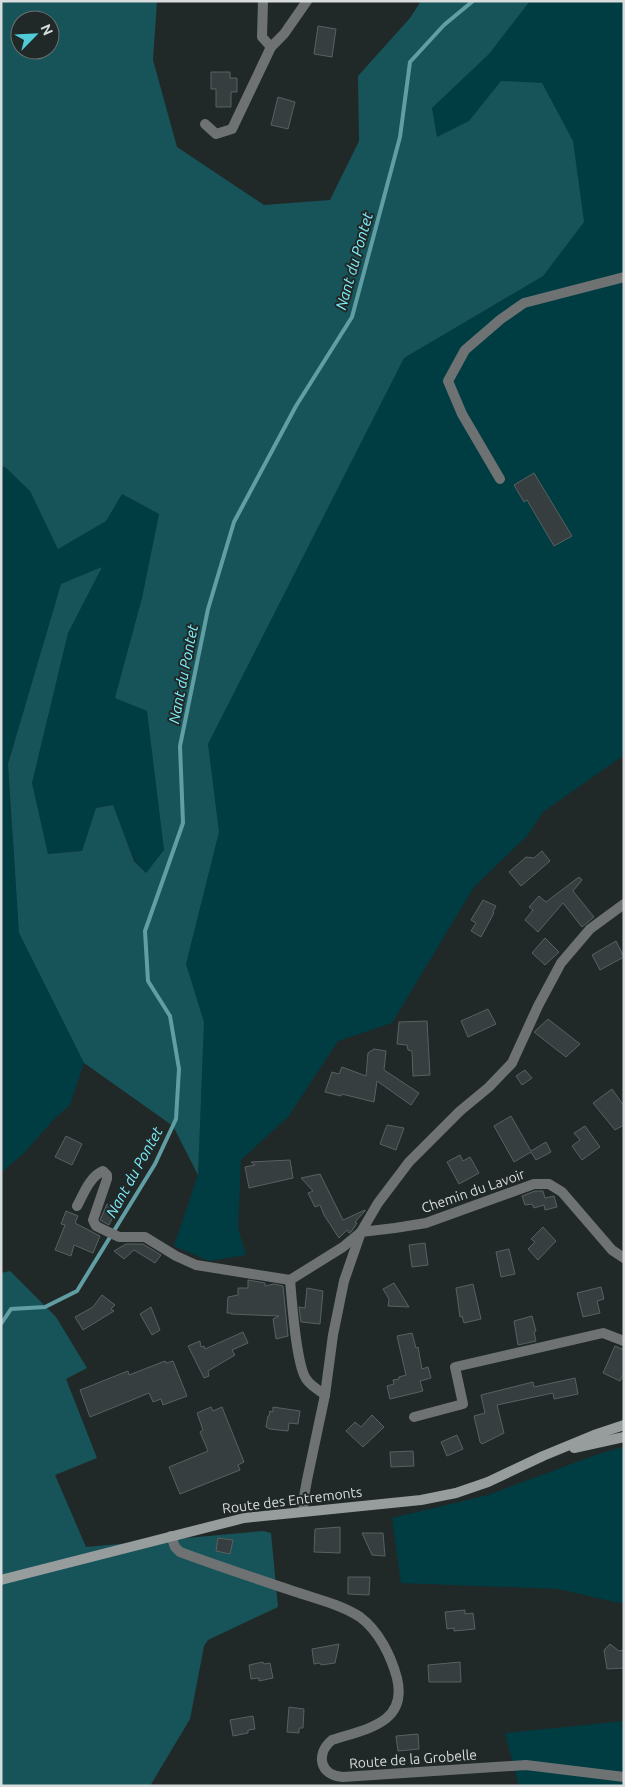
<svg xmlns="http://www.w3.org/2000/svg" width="625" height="1787" viewBox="0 0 625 1787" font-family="Ubuntu,sans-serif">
<rect width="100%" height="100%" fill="#212828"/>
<!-- green -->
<g fill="#003d43">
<polygon points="530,1 624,1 624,755 543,812 527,836 474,887 392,1023 338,1041 288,1117 241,1160 238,1228 246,1255 209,1261 174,1246 198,1175 204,1022 186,964 219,832 208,744 404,358 543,276 501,81 469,121 437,137 432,108 489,54"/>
<polygon points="1,466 5,467 30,491 58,548 106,521 122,494 159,514 142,598 147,711 164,850 146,873 135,861 112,805 96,808 82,851 48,854 32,783 68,633 101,568 61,584 8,764 19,933 84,1063 70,1105 56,1117 24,1153 1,1173"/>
<polygon points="624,1447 624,1604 558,1589 401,1583 392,1518 488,1495 601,1453"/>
<polygon points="624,1721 624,1786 519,1786 505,1733"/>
</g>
<!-- forest -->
<g fill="#17545a" fill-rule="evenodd">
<path d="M1 1H157L153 60 177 147 264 205 330 200 359 141 358 76 410 18 421 1H530L489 54 432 108 437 137 469 121 501 81 542 83 573 141 584 222 543 276 404 358 208 744 219 832 186 964 204 1022 198 1175 173 1126 84 1063 19 933 8 764 61 584 102 567 68 633 32 783 48 854 82 851 96 808 113 805 134 861 146 873 164 850 147 711 115 698 142 598 159 514 122 494 106 521 58 549 30 491 5 467 1 466ZM20 20H50V50H20Z"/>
<polygon points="10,1271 56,1317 87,1368 66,1379 97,1458 55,1475 86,1547 263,1531 271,1533 278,1607 208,1640 204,1646 190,1719 150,1786 1,1786 1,1273"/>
</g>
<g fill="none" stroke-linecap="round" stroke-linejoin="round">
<!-- stream -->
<polyline stroke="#609ea4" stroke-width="4" points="1,1324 11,1309 45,1307 77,1291 155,1164 176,1119 179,1069 170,1016 148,981 145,931 183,823 180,746 208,609 234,522 296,406 352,317 400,137 410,62 444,25 473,1"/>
</g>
<!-- building -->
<g fill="#373e3f" stroke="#596061">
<polygon points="318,26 336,29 332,57 314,54"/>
<polygon points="211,72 230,72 230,78 237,78 237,92 231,92 231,107 216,107 216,89 211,89"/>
<polygon points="278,97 295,102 288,129 271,125"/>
<polygon points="534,473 572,536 554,546 527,500 524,502 514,485"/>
<polygon points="542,851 550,861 521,886 509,872 526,857 534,858"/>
<polygon points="579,877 582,880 573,891 594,917 582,927 563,903 538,932 525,920 533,910 529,907 539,896 546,902"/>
<polygon points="483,900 496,906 493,912 494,913 481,937 471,931 476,923 471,920"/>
<polygon points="545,938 559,952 545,965 532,953"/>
<polygon points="616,941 624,957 600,970 592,955"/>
<polygon points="488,1009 496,1024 468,1037 461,1021"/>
<polygon points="548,1019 580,1044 566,1057 534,1032"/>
<polygon points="427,1021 430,1075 413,1076 412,1051 408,1050 407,1045 397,1044 399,1022"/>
<polygon points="374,1049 386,1051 384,1070 419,1093 411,1105 377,1081 374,1102 342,1094 341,1096 325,1092 332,1072 339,1074 342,1067 366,1076 368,1053"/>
<polygon points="525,1070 532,1078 522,1085 516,1076"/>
<polygon points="612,1089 624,1106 624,1125 615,1130 593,1103"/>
<polygon points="511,1116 531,1151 546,1142 551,1152 536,1160 531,1152 514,1162 494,1126"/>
<polygon points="387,1125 404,1128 396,1150 380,1144"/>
<polygon points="585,1126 600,1147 582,1160 572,1146 580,1140 574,1133"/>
<polygon points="66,1136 82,1144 72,1165 55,1157"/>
<polygon points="460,1155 463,1161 470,1157 479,1173 459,1184 447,1162"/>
<polygon points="290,1160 293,1178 249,1188 245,1167 255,1165 251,1162"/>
<polygon points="320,1174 343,1220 365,1210 365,1211 355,1222 357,1223 351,1232 349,1233 347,1230 339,1238 324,1215 320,1205 315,1207 308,1193 313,1191 301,1178"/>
<polygon points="535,1191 543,1191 545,1198 554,1196 557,1207 545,1210 544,1205 534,1208 532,1204 525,1205 522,1196"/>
<polygon points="107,1204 117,1209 109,1225 100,1220"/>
<polygon points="66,1211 78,1216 75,1223 100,1236 93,1253 74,1245 71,1256 55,1250 65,1225 61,1224"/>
<polygon points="543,1227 556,1241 538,1260 528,1249 535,1242 531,1239"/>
<polygon points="425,1243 428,1265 412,1267 409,1245"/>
<polygon points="126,1244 143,1244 161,1255 155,1263 134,1250 124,1259 114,1251"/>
<polygon points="509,1249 515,1274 501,1277 496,1252"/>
<polygon points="248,1280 265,1283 265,1286 274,1284 283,1286 288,1336 276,1339 273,1319 279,1316 231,1314 231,1313 227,1313 228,1297 238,1295 238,1288 248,1288"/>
<polygon points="394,1283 409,1307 388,1306 389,1299 383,1289"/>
<polygon points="473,1284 481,1319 464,1323 462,1316 460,1317 456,1288"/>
<polygon points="601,1287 604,1299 597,1301 600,1313 583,1317 577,1293"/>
<polygon points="307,1288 323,1291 320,1324 301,1322 299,1307 305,1308"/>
<polygon points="102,1295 115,1305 111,1309 114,1311 83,1330 75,1317 93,1307"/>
<polygon points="151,1307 160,1330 152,1335 140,1314"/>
<polygon points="532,1316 536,1331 534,1332 536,1341 518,1345 514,1321"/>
<polygon points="243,1332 248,1343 232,1350 235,1355 208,1371 209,1376 204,1378 188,1346 200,1341 201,1347 204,1346 205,1349"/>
<polygon points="412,1333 416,1348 418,1347 422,1369 428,1367 431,1378 420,1381 423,1391 390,1399 387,1386 394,1384 393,1380 399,1379 399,1377 406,1375 397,1336"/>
<polygon points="615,1346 624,1350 624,1373 620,1381 603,1373"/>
<polygon points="165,1361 166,1363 173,1361 187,1396 163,1405 161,1399 153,1402 149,1393 90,1417 80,1390 128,1371 129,1375"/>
<polygon points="575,1378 578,1394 554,1399 553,1393 497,1405 504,1433 482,1444 480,1442 474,1416 485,1413 481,1395 533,1382 534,1387"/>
<polygon points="211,1407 213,1411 222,1407 244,1462 238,1465 240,1470 180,1494 169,1467 208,1451 200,1432 203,1430 197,1413"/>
<polygon points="273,1407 300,1411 298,1424 289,1423 288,1431 270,1429 266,1427 268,1416 269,1416 270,1411 273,1412"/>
<polygon points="372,1415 384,1427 363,1447 346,1431 355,1422 361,1427"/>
<polygon points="457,1435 463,1449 447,1456 441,1442"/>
<polygon points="413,1451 414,1466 391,1467 390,1452"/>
<polygon points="340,1527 340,1553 314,1552 315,1529"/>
<polygon points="362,1533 383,1533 385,1556 372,1555"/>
<polygon points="218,1538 233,1540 230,1554 216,1551"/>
<polygon points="348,1577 370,1577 369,1595 348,1594"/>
<polygon points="465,1610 465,1614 473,1613 475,1629 454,1631 454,1628 447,1629 445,1612"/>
<polygon points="339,1644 335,1663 321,1665 320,1663 314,1664 312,1649"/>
<polygon points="610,1644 619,1651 624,1650 624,1668 607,1669 604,1650"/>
<polygon points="263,1662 264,1664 270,1663 273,1678 259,1681 259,1678 251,1679 249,1665"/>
<polygon points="460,1662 461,1682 429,1682 428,1665"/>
<polygon points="289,1707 304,1709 303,1728 299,1728 299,1733 287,1732"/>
<polygon points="253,1716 255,1729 248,1730 248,1733 233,1736 230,1720"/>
<polygon points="418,1734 419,1749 398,1751 396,1736"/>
</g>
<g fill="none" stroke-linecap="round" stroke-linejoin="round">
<!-- street -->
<g stroke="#6e7272" stroke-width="10">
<polyline points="263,1 262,37 271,47 284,34 307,1"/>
<polyline points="205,124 216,134 232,129 271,47"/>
<polyline points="500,479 462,414 448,381 465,350 501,319 524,303 624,277"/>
<path d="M77 1206C83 1195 90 1176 103 1171L107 1175V1179L93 1220 96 1226 119 1237H145L176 1256 196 1265 290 1280"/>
<polyline points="290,1280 343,1247 361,1232 395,1228 426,1223 534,1184 549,1184 562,1192 612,1250 624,1258"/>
<path d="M290 1280C292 1300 296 1367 307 1380 311 1386 319 1390 325 1395"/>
<polyline points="414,1417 463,1404 455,1367 603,1333 624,1341"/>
<polyline points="304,1511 303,1502 307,1480 325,1395 333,1335 344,1281 361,1232 378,1203 409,1162 460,1111 489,1087 512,1063 538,1006 561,963 590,929 624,904"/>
<path d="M171 1536 175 1547 180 1552C218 1566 257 1579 296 1592 317 1599 342 1605 360 1617 379 1631 391 1656 397 1678 408 1724 365 1729 332 1740 315 1754 320 1776 343 1777L526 1765 624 1777"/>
</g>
<!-- secondary -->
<g stroke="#979c9d" stroke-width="10">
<polyline points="574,1448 624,1437"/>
<polyline points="1,1580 244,1518 421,1500 456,1493 488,1482 543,1456 594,1435 624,1425"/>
</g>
</g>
<g text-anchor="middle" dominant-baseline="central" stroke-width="4" stroke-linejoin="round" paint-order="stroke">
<!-- street labels -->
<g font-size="14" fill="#d8dcdc" stroke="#212828">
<text transform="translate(473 1191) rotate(-19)">Chemin du Lavoir</text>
<text transform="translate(292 1500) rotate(-7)">Route des Entremonts</text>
<text transform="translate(413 1759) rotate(-4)">Route de la Grobelle</text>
</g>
<!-- water labels -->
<g font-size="15" font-style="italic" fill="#7deffb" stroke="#212828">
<text transform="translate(354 261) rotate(-74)">Nant du Pontet</text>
<text transform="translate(183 674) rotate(-79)">Nant du Pontet</text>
<text transform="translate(134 1172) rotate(-61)">Nant du Pontet</text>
</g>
</g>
<!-- border -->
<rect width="625" height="1787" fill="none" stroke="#d8dcdc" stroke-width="5"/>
<!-- north arrow -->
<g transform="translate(35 35) rotate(66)"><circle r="24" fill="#212828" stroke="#6a7070"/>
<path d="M0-4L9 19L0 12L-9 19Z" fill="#52cbd8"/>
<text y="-8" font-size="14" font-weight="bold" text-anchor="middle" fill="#d8dcdc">N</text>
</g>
</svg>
